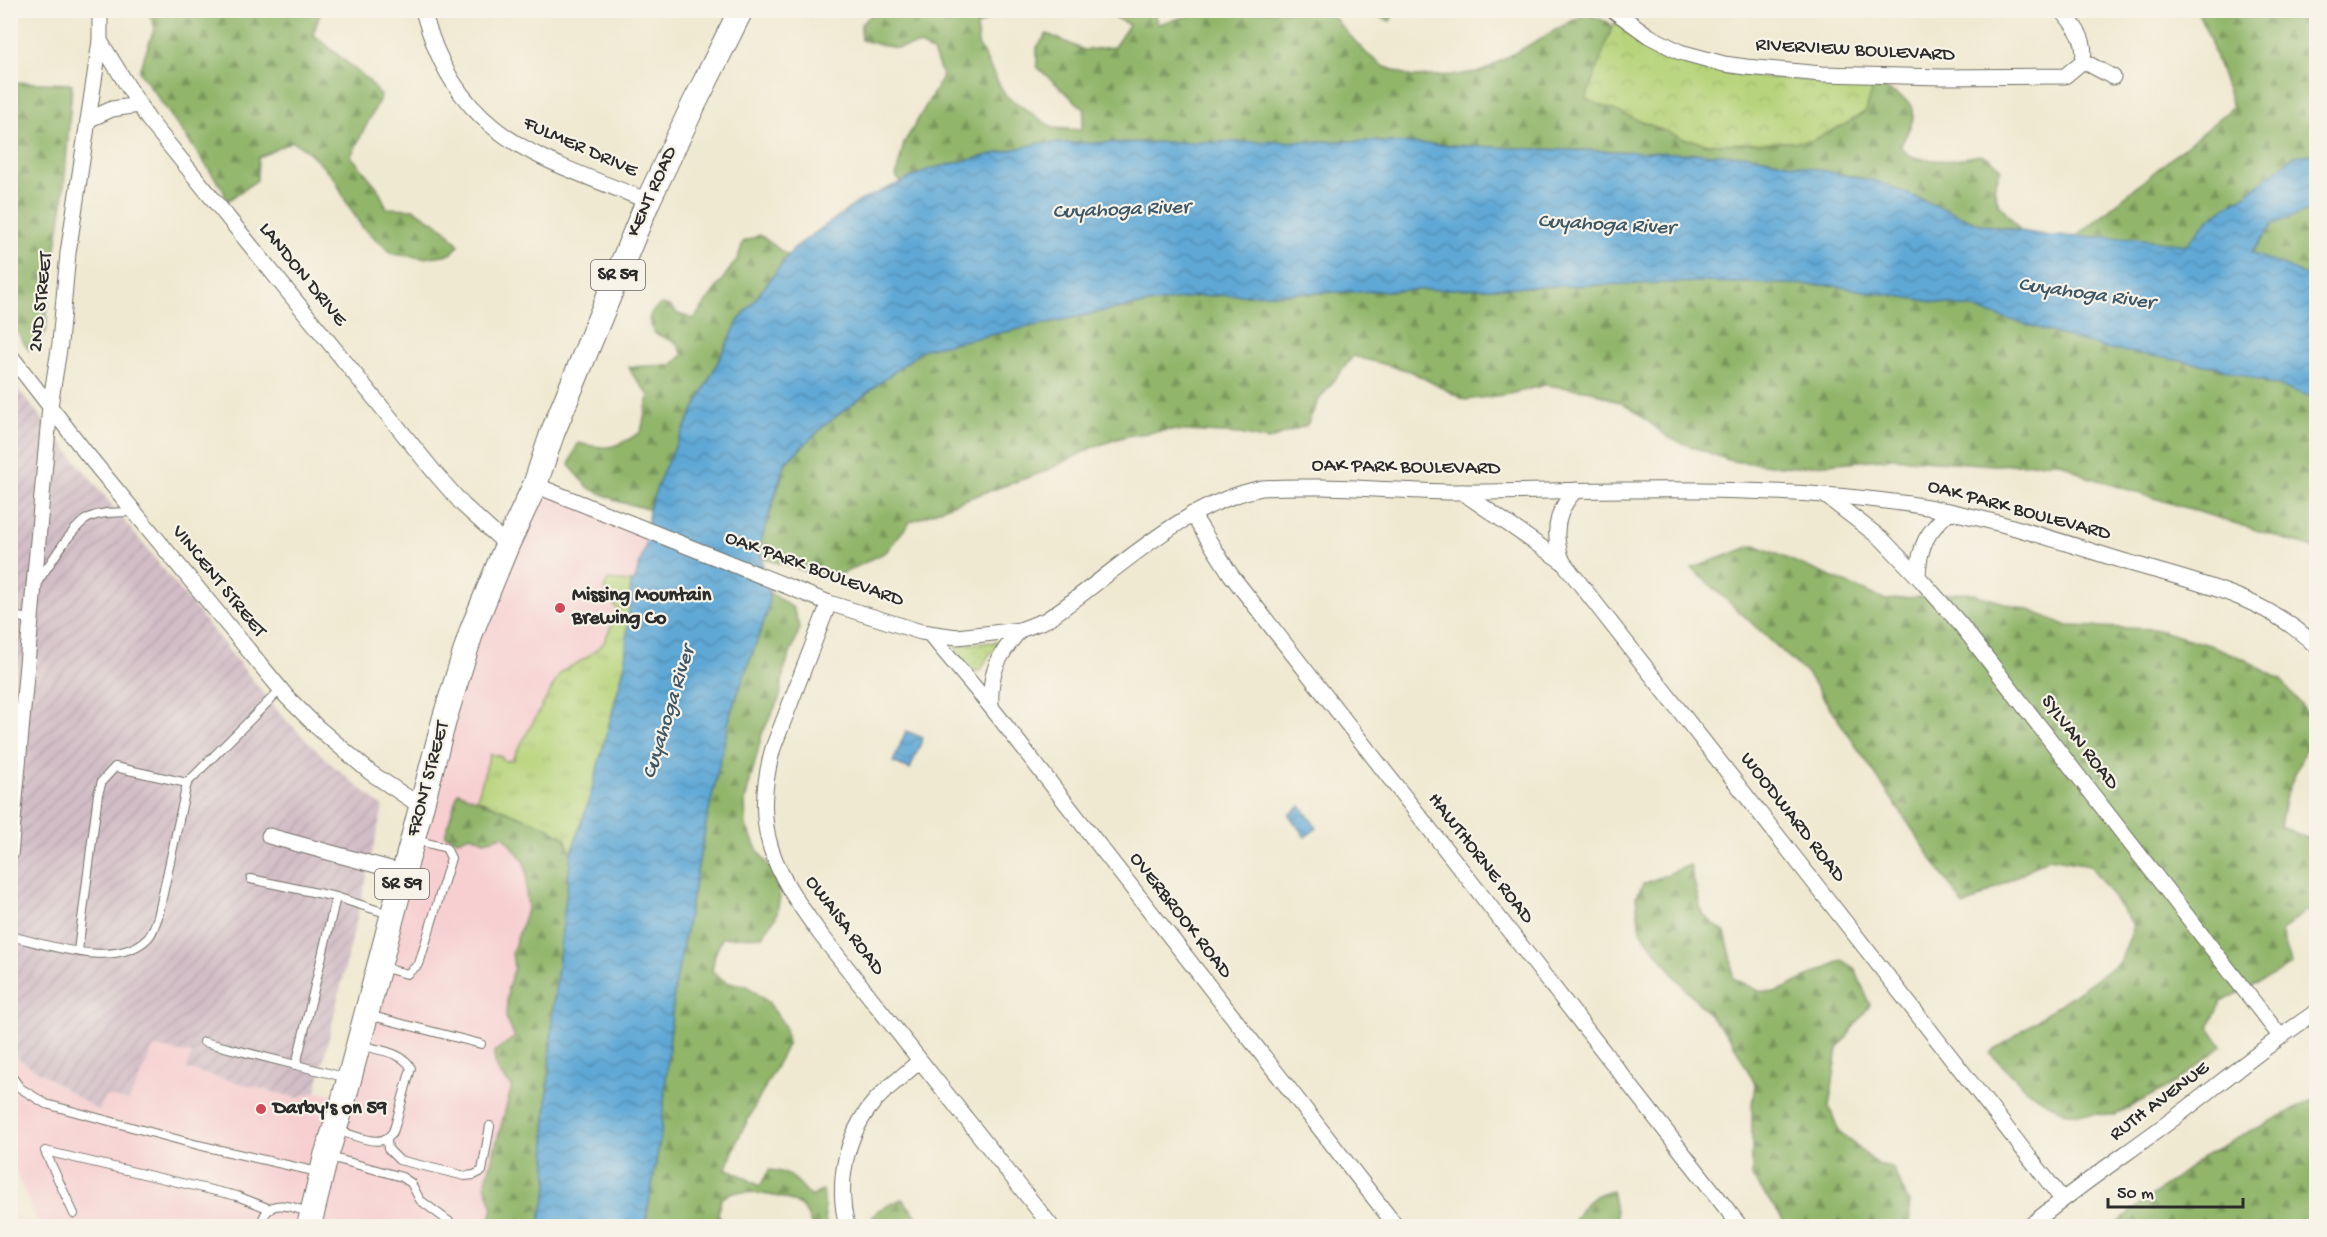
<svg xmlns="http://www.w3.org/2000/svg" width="2327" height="1237" viewBox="0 0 2327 1237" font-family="'Gochi Hand',sans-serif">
<defs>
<pattern id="industrial-furrows" width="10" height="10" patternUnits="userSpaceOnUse" patternTransform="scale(1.5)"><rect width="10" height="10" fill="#d2bdc6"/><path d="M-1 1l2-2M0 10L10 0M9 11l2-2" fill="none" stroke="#b4a3aa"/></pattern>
<pattern id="grass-tufts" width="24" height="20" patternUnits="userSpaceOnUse" patternTransform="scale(1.5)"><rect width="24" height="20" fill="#b7d47b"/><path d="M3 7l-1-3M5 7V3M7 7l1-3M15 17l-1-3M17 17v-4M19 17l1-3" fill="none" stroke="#9eb66a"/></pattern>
<pattern id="forest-firs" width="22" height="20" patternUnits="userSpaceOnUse" patternTransform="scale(1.5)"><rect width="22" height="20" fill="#91b66b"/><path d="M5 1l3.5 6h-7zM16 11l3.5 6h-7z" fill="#779458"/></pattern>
<pattern id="park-crowns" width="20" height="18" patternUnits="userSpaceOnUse" patternTransform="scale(1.5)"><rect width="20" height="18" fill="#b7d47b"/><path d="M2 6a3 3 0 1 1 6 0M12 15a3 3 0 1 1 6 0" fill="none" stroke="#9eb66a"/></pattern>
<pattern id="garden-dots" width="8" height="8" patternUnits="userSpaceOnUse" patternTransform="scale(1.5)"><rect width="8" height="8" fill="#b7d47b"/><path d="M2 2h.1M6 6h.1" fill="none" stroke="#9eb66a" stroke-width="1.8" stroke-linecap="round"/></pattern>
<pattern id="water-waves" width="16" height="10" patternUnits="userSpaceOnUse" patternTransform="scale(1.5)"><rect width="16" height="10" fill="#5ea8d6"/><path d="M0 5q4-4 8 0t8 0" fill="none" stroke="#4e89ae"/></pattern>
</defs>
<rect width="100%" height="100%" fill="#f7f3e8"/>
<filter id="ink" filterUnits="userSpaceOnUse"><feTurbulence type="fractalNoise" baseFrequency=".0167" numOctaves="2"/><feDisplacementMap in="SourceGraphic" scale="12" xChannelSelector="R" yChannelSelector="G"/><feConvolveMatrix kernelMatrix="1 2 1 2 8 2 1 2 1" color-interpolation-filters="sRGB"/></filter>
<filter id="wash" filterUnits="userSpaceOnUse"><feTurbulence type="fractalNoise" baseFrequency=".008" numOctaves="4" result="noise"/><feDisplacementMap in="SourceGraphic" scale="24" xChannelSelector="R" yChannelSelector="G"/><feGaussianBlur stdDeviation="1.35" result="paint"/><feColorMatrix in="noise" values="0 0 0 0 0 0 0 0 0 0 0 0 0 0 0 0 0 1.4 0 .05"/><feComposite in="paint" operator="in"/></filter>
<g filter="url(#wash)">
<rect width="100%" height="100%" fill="#f0e9d1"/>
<!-- built -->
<polygon fill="#f7cfd1" points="535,485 648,529 646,544 634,582 631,582 625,664 589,800 571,854 538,1226 39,1226 11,1161 10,1054 99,1111 106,1096 129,1101 154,1047 192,1054 187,1069 297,1098 316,1092 345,1095 445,717"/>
<!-- industrial -->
<polygon fill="url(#industrial-furrows)" points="10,379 280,714 330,763 383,807 316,1092 297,1098 186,1069 192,1054 154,1047 129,1101 106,1096 99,1111 11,1054"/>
<!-- grass -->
<polygon fill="url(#grass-tufts)" stroke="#718053" stroke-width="1.5" points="608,580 631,582 625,664 589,800 571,854 565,838 477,799 490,754 500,756 505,761 512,760 561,672 586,658 603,644 618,611 604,588"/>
<!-- forest -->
<g fill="url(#forest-firs)" stroke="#5e704b" stroke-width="1.5">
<polygon points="148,11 321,11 313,34 369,81 381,96 351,156 377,187 387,208 414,209 445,229 459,245 451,254 423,258 393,254 362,227 345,200 335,179 309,152 292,141 258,158 257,180 227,201 223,189 139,71 155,27"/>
<path d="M876 11H1001L977 26 978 44 1005 95 1053 128 1081 130 1085 110 1037 67V47L1047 34 1084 50 1114 47 1129 25 1104 11H1153L1158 24 1206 11H1329L1342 27 1366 53 1383 66 1412 77 1456 75 1483 71 1577 18 1589 15 1608 22 1618 39 1644 104 1668 132 1682 138 1710 144 1811 141 1846 124 1866 111 1874 83C1912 103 1926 102 1900 146L1911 157C1925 159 1940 162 1954 160 1978 157 1981 147 2001 169L1994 188 1998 202 2020 230 1980 224 1879 182 1749 155 1536 149 1360 141 1040 143 931 169 901 183 896 176 904 143 943 77 933 52 920 45 895 48 861 40V24Z"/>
<polygon points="1365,11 1396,11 1390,21"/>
<polygon points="2197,11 2316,11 2316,549 2085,476 2061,462 1995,465 1893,458 1793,467 1731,461 1669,438 1630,407 1592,391 1545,385 1510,394 1465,400 1410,371 1353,356 1318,401 1307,425 1268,440 1240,434 1169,430 1126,436 1091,448 1046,471 955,503 910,522 886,552 840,575 806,571 761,558 759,548 786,463 824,426 924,349 1115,309 1200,296 1701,282 1829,285 1971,308 1985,312 2233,107 2207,32"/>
<polygon points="11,82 72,84 63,203 48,298 46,332 29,350 11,324 11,205 18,190 11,179"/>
<path d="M760 235 788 256 738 322 664 469 649 509 620 502 589 488 569 465 578 443C609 451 614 448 641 432L649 395 633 375 629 367 672 365 683 355 677 343 654 333 649 320 651 313 661 304 670 306 678 314 694 319 738 258 743 242Z"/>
<polygon points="1755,545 1886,600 1967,592 2032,611 2068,626 2154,629 2213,646 2244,659 2281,680 2316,724 2285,798 2280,826 2316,842 2316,913 2305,911 2281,932 2292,965 2221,1002 2209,1027 2222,1046 2176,1082 2115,1115 2066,1113 2029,1092 1990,1053 2120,962 2134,926 2090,865 2049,858 1964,906 1808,675 1692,568"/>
<path d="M769 592 793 608 800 628 784 670 780 697 762 734 745 801 746 826 757 849 773 874 780 897 776 917 762 936 722 938 715 954 712 971 727 983 746 985 769 1003 784 1025 788 1043 738 1139 726 1169C738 1171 749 1181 760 1186L769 1170C790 1171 799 1182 811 1197L823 1190C826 1203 822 1214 827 1226H811C810 1220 808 1214 803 1209 792 1195 751 1192 733 1192 729 1193 725 1196 721 1199L718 1214 726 1226H645L661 1134 674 992 706 824 731 712 768 610Z"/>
<path d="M458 792 547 827 565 838 571 854 553 1009 545 1133 548 1188 538 1226H488L493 1208 485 1185 512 1086C500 1076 494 1068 494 1052L515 1037 506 1018 508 988 514 968 512 953 528 907 526 893 527 872 523 860 504 836 484 841 471 835 458 840 445 835Z"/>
<polygon points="1690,865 1702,914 1725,933 1731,956 1733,978 1759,991 1777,992 1842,960 1855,969 1870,1005 1838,1049 1829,1107 1839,1131 1877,1164 1892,1167 1909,1203 1910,1226 1788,1226 1752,1177 1752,1105 1755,1084 1731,1039 1679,981 1640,930 1636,897 1643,884"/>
<polygon points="2316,1098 2316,1226 2112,1226 2207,1154"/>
<path d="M1612 1190 1618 1222 1616 1226H1571C1582 1205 1589 1196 1612 1190Z"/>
<polygon points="902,1199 925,1226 866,1226 878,1210"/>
</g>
<!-- park -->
<path fill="url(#park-crowns)" stroke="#718053" stroke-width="1.5" d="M1614 22C1680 83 1790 78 1874 83L1866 111 1846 124 1811 141 1710 144 1682 138 1586 99Z"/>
<!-- garden -->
<polygon fill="url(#garden-dots)" stroke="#718053" stroke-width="1.5" points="995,642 997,643 997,647 989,655 980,671 973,671 955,651 958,645"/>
<!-- water -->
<g fill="url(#water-waves)" stroke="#446a80" stroke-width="1.5">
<polygon points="1360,141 1536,149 1749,155 1879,182 1980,224 2050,236 2136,238 2186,245 2211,217 2245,195 2294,156 2316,153 2316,208 2273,224 2252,253 2316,279 2316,398 2217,367 2104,348 1971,308 1829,285 1701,282 1200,296 1115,309 924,349 824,426 785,463 759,548 769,592 768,610 731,712 706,824 674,992 661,1134 645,1226 538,1226 548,1188 545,1133 553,1009 571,854 589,800 625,664 631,582 634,582 646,544 649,509 664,469 738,322 794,248 860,201 930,169 1040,143"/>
<polygon points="906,731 923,738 910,769 893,762"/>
<polygon points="1301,806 1317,828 1305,837 1289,815"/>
</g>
</g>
<g filter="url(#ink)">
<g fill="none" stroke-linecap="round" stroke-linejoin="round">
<defs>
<g id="service">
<path d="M38 581C51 563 68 533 85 520 98 511 118 513 133 512"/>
<polyline points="10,616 31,619"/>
<polyline points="251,879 336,897"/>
<path d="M10 936C49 945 116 970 148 938 153 933 155 924 158 917L187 783 280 690"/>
<polyline points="78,951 98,794 102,781 115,767 187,783"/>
<polyline points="381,967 407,974 419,964 451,858 446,848 416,840"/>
<polyline points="368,1015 481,1044"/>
<polyline points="204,1042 296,1065"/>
<polyline points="10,1074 20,1088 46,1104 198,1145 318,1172"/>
<polyline points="348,1078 296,1065 336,897 389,914"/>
<path d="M337 1130C357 1136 388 1153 395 1126L411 1068C404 1052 376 1050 360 1045"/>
<polyline points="387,1141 388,1149 399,1160 465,1176 474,1175 482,1171 490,1126"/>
<polyline points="330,1157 402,1177 411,1183 420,1200 455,1226"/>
<polyline points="74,1214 45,1151 237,1196 270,1209"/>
<path d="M261 1226C267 1196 287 1206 309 1212"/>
</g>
<g id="minor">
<polyline points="100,10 100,41 148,119 435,473 463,505 507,545"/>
<path d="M423 10C457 139 537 156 648 201"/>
<path d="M1613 10 1649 36 1680 52 1724 64 1746 67 1822 74 1942 77 2065 76 2083 61C2087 38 2075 28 2062 10"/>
<polyline points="2083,61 2113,77"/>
<polyline points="88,120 112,109 139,105"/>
<polyline points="10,355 86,453 287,697 317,727 371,773 422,807"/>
<path d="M535 485 829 603 921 632 957 637 1020 630 1046 620C1115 574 1178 505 1262 488 1330 484 1397 492 1464 492 1612 491 1761 483 1909 504 1984 515 2058 541 2130 563 2198 583 2264 596 2316 646"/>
<polyline points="1462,492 1563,562 2062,1199"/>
<polyline points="1826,496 1883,540 1922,581 1961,625 2280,1036"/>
<polyline points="1192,514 1231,575 1740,1226"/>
<path d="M1563 562C1552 535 1555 511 1576 490"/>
<path d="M1918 576C1919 545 1927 532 1950 511"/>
<path d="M829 603 773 748C751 830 773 870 821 935L1051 1226"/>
<polyline points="929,633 991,707 1396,1226"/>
<path d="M991 707C989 672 998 656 1020 630"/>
<polyline points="269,836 405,873"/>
<polyline points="10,855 50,406 60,343 68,253 100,41"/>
<path d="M847 1226C836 1184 845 1136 874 1102 887 1087 905 1075 919 1061"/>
<path d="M2030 1226C2076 1187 2128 1153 2177 1116 2223 1081 2268 1044 2316 1012"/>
</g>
<polyline id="primary" points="309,1226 326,1156 342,1106 445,717 472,630 507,545 535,485 552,434 648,201 693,106 741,10"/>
</defs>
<!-- service casing -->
<use href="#service" stroke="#706e65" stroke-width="10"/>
<!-- minor casing -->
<use href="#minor" stroke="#706e65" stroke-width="17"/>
<!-- primary casing -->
<use href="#primary" stroke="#706e65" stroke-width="26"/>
<!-- service -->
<use href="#service" stroke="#fff" stroke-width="8"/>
<!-- minor -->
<use href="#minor" stroke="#fff" stroke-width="15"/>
<!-- primary -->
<use href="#primary" stroke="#fff" stroke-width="24"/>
</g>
</g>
<!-- markers -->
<g fill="#d1495b" stroke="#f7f3e8" stroke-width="2">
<circle cx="560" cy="608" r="6"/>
<circle cx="261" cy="1109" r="6"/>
</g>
<g text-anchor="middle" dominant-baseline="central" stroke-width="4.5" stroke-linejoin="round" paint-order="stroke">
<!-- shield labels -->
<g fill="#f7f3e8" stroke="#686764" stroke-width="1.5">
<rect x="591" y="260" width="54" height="30" rx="4.5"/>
<rect x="375" y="869" width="54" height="30" rx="4.5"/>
</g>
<g font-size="18" font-weight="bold" fill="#2b2b2b">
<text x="618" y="275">SR 59</text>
<text x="402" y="884">SR 59</text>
</g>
<!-- street labels -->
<g font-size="20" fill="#2b2b2b" stroke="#f7f3e8">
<text transform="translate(1855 51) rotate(3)">RIVERVIEW BOULEVARD</text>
<text transform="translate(580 148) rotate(24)">FULMER DRIVE</text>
<text transform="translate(653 192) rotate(-66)">KENT ROAD</text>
<text transform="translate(302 275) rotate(51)">LANDON DRIVE</text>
<text transform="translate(42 302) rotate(-84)">2ND STREET</text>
<text transform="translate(1406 468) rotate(1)">OAK PARK BOULEVARD</text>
<text transform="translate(2019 511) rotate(15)">OAK PARK BOULEVARD</text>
<text transform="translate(814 570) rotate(20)">OAK PARK BOULEVARD</text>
<text transform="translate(218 582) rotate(51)">VINCENT STREET</text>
<text transform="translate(2079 743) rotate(52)">SYLVAN ROAD</text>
<text transform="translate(429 779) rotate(-75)">FRONT STREET</text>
<text transform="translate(1792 818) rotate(52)">WOODWARD ROAD</text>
<text transform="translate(1480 859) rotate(52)">HAWTHORNE ROAD</text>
<text transform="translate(1180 916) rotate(52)">OVERBROOK ROAD</text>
<text transform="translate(844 926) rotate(53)">OWAISA ROAD</text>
<text transform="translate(2160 1102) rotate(-37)">RUTH AVENUE</text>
</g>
<!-- poi labels -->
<g font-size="20" font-weight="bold" fill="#2b2b2b" stroke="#f7f3e8" text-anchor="start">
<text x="572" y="596">Missing Mountain<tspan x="572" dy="23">Brewing Co</tspan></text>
<text x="273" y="1109">Darby's on 59</text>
</g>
<!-- water labels -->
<g font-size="21" font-style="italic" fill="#3d5767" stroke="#f7f3e8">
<text transform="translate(1121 211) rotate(-2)">Cuyahoga River</text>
<text transform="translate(1606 226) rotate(3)">Cuyahoga River</text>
<text transform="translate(2086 295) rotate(8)">Cuyahoga River</text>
<text transform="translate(670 713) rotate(-73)">Cuyahoga River</text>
</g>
</g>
<!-- margin -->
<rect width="2327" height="1237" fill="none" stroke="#f7f3e8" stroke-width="36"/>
<!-- scale -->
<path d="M2108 1198v9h135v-9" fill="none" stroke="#2b2b2b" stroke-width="3"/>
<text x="2117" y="1198" font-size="18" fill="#2b2b2b" stroke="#f7f3e8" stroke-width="4.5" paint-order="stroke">50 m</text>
</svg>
